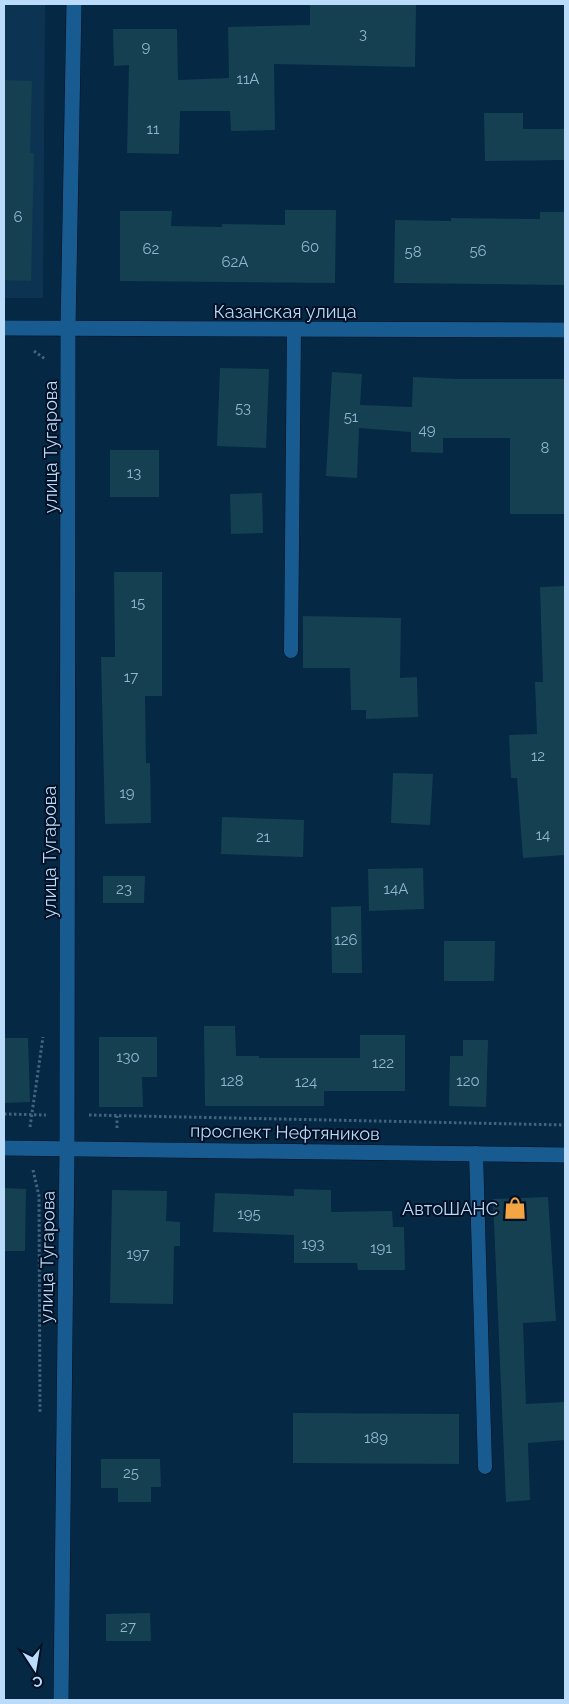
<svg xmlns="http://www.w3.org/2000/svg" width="569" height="1704" viewBox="0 0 569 1704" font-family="Raleway,sans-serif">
<rect width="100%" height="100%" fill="#052844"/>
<!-- built -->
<polygon fill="#0d3353" points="4,4 45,4 43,298 4,298"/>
<!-- building -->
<g fill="#154051">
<polygon points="310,4 416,4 415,67 274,64 275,130 231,131 230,111 180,111 179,154 127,153 129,65 114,66 113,29 177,29 178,80 229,78 228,27 310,25"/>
<polygon points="4,80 32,81 30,153 34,153 31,281 4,280"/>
<polygon points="484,113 523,113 523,129 565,129 565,160 485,161"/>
<polygon points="285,210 336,210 335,283 120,281 120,211 172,211 171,226 222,227 222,224 285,225"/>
<polygon points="540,212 565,212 565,285 394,283 395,220 451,221 451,218 540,219"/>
<polygon points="220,368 269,369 266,448 217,446"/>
<polygon points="332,372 362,374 360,405 412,407 413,377 457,379 565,379 565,514 510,514 510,438 443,438 443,453 411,452 411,432 359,428 357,478 326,476"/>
<rect x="110" y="450" width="49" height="47"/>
<polygon points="262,493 263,533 231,534 230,494"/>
<polygon points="114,572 162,572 162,696 145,696 146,763 150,763 151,823 105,824 101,657 115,657"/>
<polygon points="565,586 565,855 523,858 517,778 511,778 509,735 537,734 535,682 543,682 540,587"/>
<polygon points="303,616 401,618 400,678 417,677 418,717 366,719 366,710 351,710 350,668 303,668"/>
<polygon points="393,773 433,774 430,825 391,823"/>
<polygon points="222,817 304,820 303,857 221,854"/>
<polygon points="423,868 424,909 369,911 368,869"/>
<polygon points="103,876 145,876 144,903 103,903"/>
<polygon points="361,906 362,973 332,973 331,907"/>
<polygon points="444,941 495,941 494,981 444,981"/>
<polygon points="204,1026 235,1026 236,1056 259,1056 259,1058 360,1058 360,1035 405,1035 405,1091 324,1091 324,1106 205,1106"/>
<polygon points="99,1037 157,1037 157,1077 142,1077 143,1107 99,1107"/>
<polygon points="4,1038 28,1038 30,1102 4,1103"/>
<polygon points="463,1040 488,1040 486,1107 449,1106 450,1056 463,1056"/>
<polygon points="4,1188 26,1189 25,1251 4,1251"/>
<polygon points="294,1189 331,1190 331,1212 392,1211 393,1227 404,1227 405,1270 358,1270 357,1263 294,1263 294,1235 213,1232 215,1193 294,1196"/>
<polygon points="112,1190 167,1191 166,1221 180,1222 180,1246 174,1246 173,1304 110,1303"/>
<polygon points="548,1197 556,1321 523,1323 526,1404 565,1402 565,1440 528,1443 530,1500 506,1502 493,1199"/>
<polygon points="293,1413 459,1414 459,1464 293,1463"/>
<polygon points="101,1459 160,1459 161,1487 151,1487 151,1502 118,1502 118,1488 101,1488"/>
<polygon points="150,1613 151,1641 106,1641 106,1614"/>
</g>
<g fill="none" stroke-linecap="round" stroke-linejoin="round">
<defs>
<g id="lane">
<polyline points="291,651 294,330"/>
<polyline points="476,1153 485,1467"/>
</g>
<polyline id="street" points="67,1149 68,329 74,4"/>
<g id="secondary">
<polyline points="4,328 565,330"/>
<polyline points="4,1148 565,1155"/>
<polyline points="61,1700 67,1149"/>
</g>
</defs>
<!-- lane casing -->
<use href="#lane" stroke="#001021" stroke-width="15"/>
<!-- street casing -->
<use href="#street" stroke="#001021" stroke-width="16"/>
<!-- secondary casing -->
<use href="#secondary" stroke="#001021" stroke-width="16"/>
<!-- path -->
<g stroke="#426481" stroke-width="3" stroke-dasharray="2.5 2.5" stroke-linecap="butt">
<polyline points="34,351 45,359"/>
<polyline points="4,1114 46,1115"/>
<polyline points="89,1115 565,1125"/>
<polyline points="30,1127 43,1037"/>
<polyline points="117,1128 117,1116"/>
<polyline points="33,1170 39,1196 40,1413"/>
</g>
<!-- lane -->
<use href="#lane" stroke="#185b91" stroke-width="14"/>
<!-- street -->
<use href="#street" stroke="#185b91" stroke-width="15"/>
<!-- secondary -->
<use href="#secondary" stroke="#185b91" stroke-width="15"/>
</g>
<!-- icons -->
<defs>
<symbol id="shop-bare" viewBox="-9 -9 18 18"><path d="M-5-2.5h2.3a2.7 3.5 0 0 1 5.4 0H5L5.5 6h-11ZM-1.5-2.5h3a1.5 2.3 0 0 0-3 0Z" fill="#f3a443" stroke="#001025" stroke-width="2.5" paint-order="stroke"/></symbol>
</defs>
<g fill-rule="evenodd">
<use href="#shop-bare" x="499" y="1192" width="32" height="32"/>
</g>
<g text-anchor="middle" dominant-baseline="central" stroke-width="4" stroke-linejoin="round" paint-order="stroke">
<!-- number labels -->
<g font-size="15" fill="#92b4d0">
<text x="363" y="34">3</text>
<text x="146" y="47">9</text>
<text x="248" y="79">11А</text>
<text x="153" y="129">11</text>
<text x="18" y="217">6</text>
<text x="310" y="247">60</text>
<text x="151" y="249">62</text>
<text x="478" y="251">56</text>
<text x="413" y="252">58</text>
<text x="235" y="262">62А</text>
<text x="243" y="408">53</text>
<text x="351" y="417">51</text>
<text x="427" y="430">49</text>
<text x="545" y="448">8</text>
<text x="134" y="473">13</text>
<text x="138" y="603">15</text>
<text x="131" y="677">17</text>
<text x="538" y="756">12</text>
<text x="127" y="793">19</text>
<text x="543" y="835">14</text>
<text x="263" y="837">21</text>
<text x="124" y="889">23</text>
<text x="396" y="889">14А</text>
<text x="346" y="940">126</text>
<text x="128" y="1057">130</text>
<text x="383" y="1063">122</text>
<text x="232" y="1081">128</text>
<text x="468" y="1081">120</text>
<text x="306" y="1082">124</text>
<text x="249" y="1214">195</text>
<text x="313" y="1244">193</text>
<text x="381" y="1248">191</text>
<text x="138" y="1254">197</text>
<text x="376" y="1438">189</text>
<text x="131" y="1473">25</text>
<text x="128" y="1627">27</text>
</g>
<!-- street labels -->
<g font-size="18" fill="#bbdbfa" stroke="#001025">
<text x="285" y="311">Казанская улица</text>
<text transform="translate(50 447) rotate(-90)">улица Тугарова</text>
<text transform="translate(49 852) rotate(-90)">улица Тугарова</text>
<text transform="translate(285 1132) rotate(1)">проспект Нефтяников</text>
<text transform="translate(47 1257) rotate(-89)">улица Тугарова</text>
</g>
<!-- poi labels -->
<g font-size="18" fill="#bbdbfa" stroke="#001025" text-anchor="end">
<text x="498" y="1208">АвтоШАНС</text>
</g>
</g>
<!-- border -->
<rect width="569" height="1704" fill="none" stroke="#bbdbfa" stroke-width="10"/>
<!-- north arrow -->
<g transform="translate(35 1669) rotate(168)" stroke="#001025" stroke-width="4" paint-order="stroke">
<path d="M0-4L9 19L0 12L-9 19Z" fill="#bbdbfa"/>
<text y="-8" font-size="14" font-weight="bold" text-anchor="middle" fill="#bbdbfa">С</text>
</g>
</svg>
